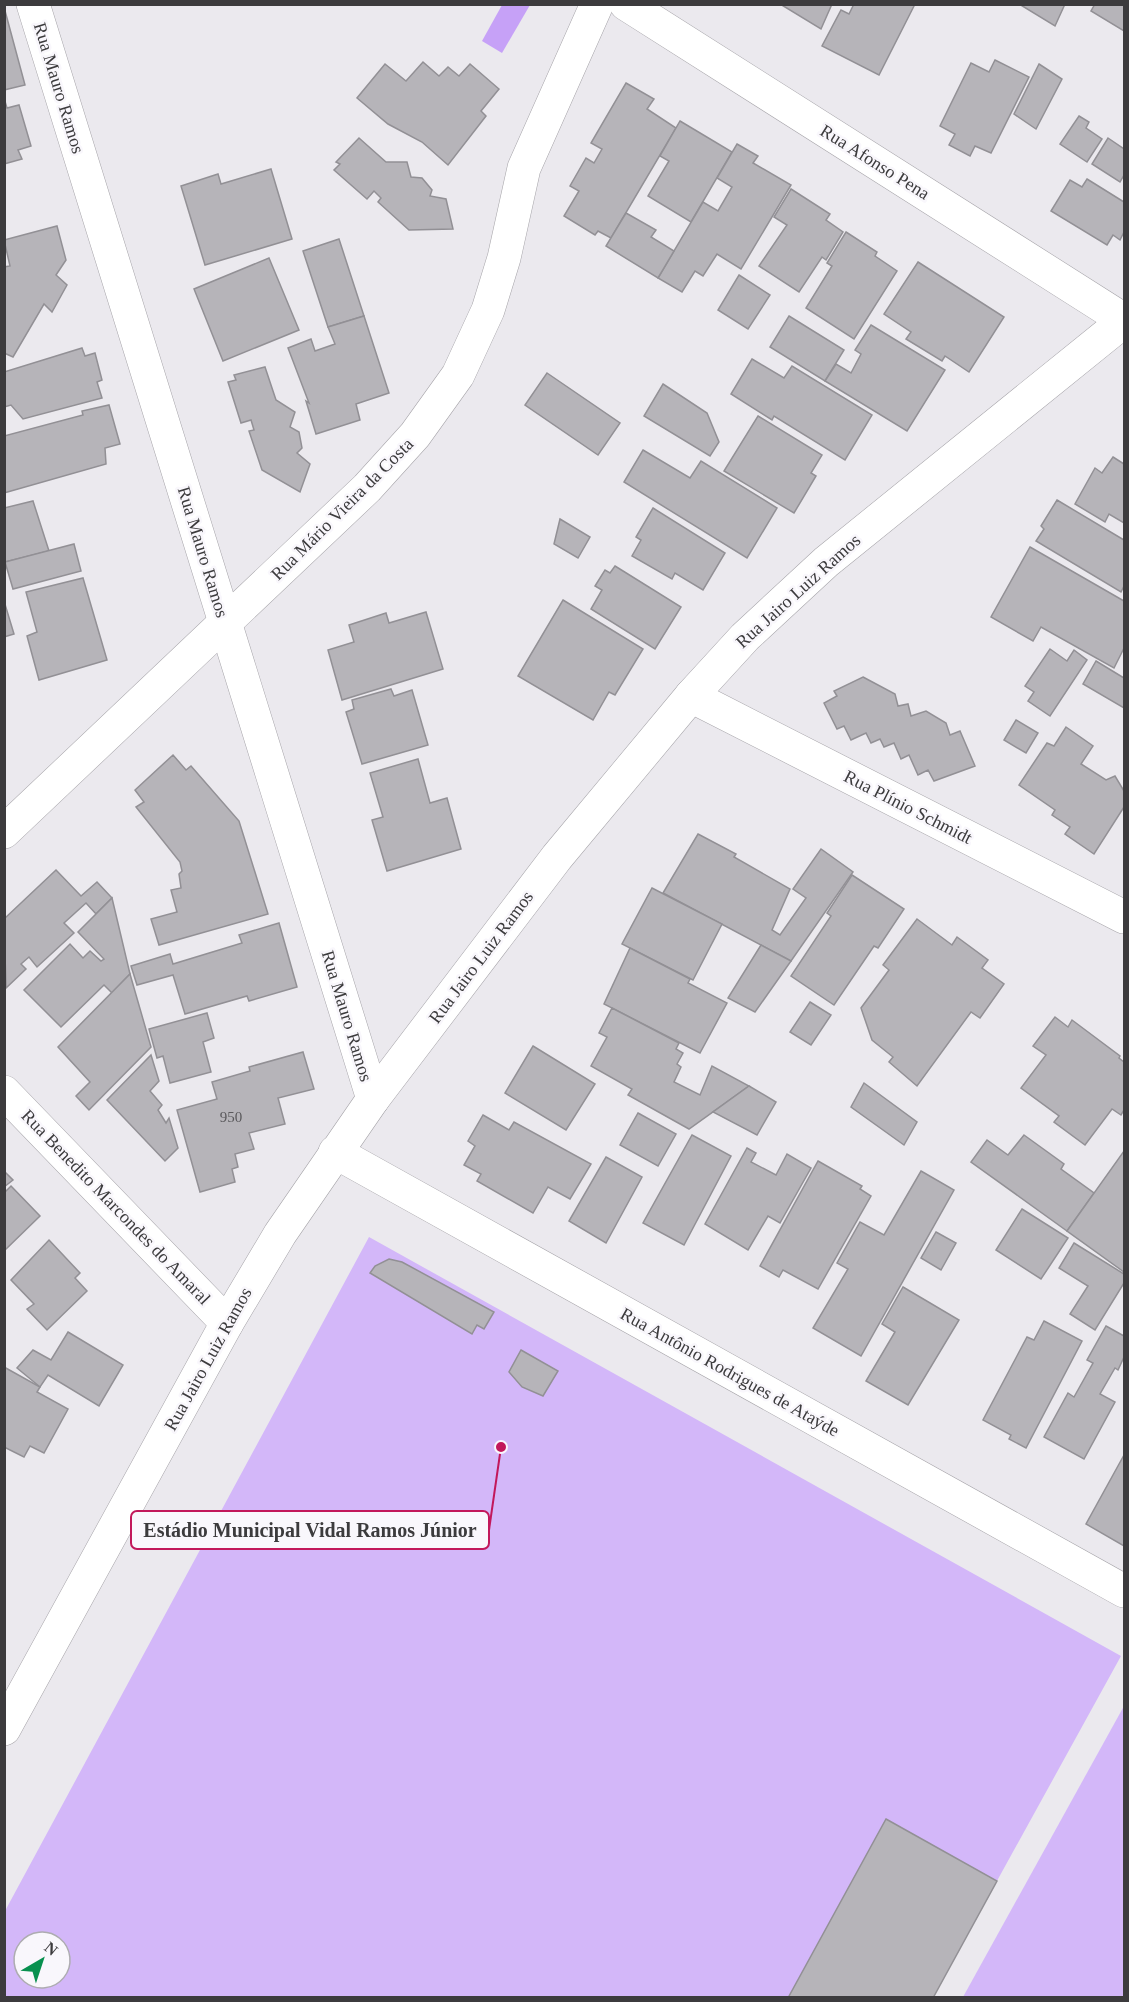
<svg xmlns="http://www.w3.org/2000/svg" width="1129" height="2002" viewBox="0 0 1129 2002" font-family="Georgia,serif">
<rect width="100%" height="100%" fill="#ebe9ee"/>
<!-- green -->
<g fill="#d3b7f9" fill-rule="evenodd">
<path d="M369 1237 1121 1656 933 1997 5 1998V1911ZM24 1942H60V1978H24Z"/>
<polygon points="1124,1706 1124,1997 963,1997"/>
</g>
<!-- water -->
<polygon fill="#c6a1f7" points="502,5 530,5 502,53 482,41"/>
<!-- building -->
<g fill="#b6b4b9" stroke="#929095" stroke-width="1.5">
<polygon points="780,4 832,4 821,29"/>
<polygon points="854,4 915,4 879,75 822,46 841,10 849,14"/>
<polygon points="1019,4 1065,4 1055,26"/>
<polygon points="1095,4 1124,5 1124,31 1091,11"/>
<polygon points="4,7 25,85 4,90"/>
<polygon points="995,60 1029,77 991,153 975,146 970,156 949,145 955,134 940,126 971,63 989,72"/>
<polygon points="423,62 439,76 448,67 459,76 470,64 499,89 481,111 486,116 448,165 422,142 388,124 357,98 385,64 406,81"/>
<polygon points="1039,64 1062,79 1036,129 1014,114"/>
<polygon points="626,83 654,99 647,109 676,128 611,238 598,231 595,235 564,216 579,191 570,186 586,158 594,163 602,149 591,143"/>
<polygon points="4,98 7,108 19,105 31,146 18,150 22,159 4,164"/>
<polygon points="1079,116 1089,122 1086,128 1102,139 1087,162 1060,144"/>
<polygon points="680,121 732,152 691,222 648,196 669,161 660,156"/>
<polygon points="359,138 386,162 407,162 411,177 422,178 432,190 430,196 446,199 453,229 409,230 378,202 381,198 374,191 367,199 334,170 340,164 336,162"/>
<polygon points="1108,138 1124,149 1124,175 1120,182 1092,164"/>
<polygon points="737,144 758,156 753,163 791,185 741,269 717,254 703,276 695,271 682,292 658,278 703,202 718,211 732,187 717,178"/>
<polygon points="271,169 292,239 205,265 181,186 218,174 221,184"/>
<polygon points="1087,179 1124,202 1124,232 1120,240 1113,235 1107,245 1051,211 1070,180 1082,187"/>
<polygon points="791,189 830,214 826,220 843,232 826,260 822,257 799,292 759,266 787,225 774,217"/>
<polygon points="626,213 656,230 651,237 674,251 658,278 606,246"/>
<polygon points="57,226 66,260 56,275 67,285 52,312 44,304 13,357 4,353 4,267 10,266 4,240"/>
<polygon points="846,232 877,252 875,256 897,271 854,339 806,308 832,266 827,263"/>
<polygon points="339,239 364,316 328,327 303,251"/>
<polygon points="269,258 299,330 223,361 194,289"/>
<polygon points="918,262 1004,317 969,372 945,356 942,361 906,339 911,332 884,314"/>
<polygon points="739,275 770,295 748,329 718,310"/>
<polygon points="364,316 389,393 356,404 360,420 316,434 306,401 309,403 288,348 311,339 315,351 335,344 328,327"/>
<polygon points="789,316 844,350 825,381 770,347"/>
<polygon points="871,325 945,370 907,431 825,381 836,364 851,373 861,354 855,350"/>
<polygon points="82,348 85,356 95,353 102,380 97,382 102,398 23,419 11,405 4,407 4,372"/>
<polygon points="752,359 784,378 792,366 872,415 845,460 774,416 772,420 731,394"/>
<polygon points="265,367 276,400 295,412 290,427 299,432 302,448 297,453 310,464 300,492 262,470 249,431 254,430 251,420 241,423 228,382 236,380 234,375"/>
<polygon points="547,373 620,423 598,455 525,405"/>
<polygon points="663,384 707,413 719,442 710,456 644,416"/>
<polygon points="109,405 120,444 105,448 106,464 4,493 4,436 83,415 82,411"/>
<polygon points="758,416 822,455 811,473 816,476 794,513 724,471"/>
<polygon points="643,450 690,478 701,461 777,508 747,558 624,482"/>
<polygon points="1113,457 1124,464 1124,523 1109,514 1105,522 1075,504 1095,468 1102,473"/>
<polygon points="1057,500 1124,540 1124,586 1121,592 1036,541 1044,529 1041,526"/>
<polygon points="33,501 49,551 5,562 4,508"/>
<polygon points="653,508 725,553 703,590 675,573 672,579 632,556 641,540 636,537"/>
<polygon points="560,519 590,537 578,558 554,544"/>
<polygon points="74,544 81,571 13,589 5,562"/>
<polygon points="1030,547 1124,601 1124,648 1114,668 1041,627 1033,641 991,617"/>
<polygon points="615,566 681,607 655,649 591,609 602,590 595,586 605,570 610,573"/>
<polygon points="83,578 107,660 39,680 27,636 37,632 26,592"/>
<polygon points="563,600 643,649 615,695 609,692 593,720 518,676"/>
<polygon points="4,601 14,634 4,637"/>
<polygon points="426,612 443,669 342,700 328,650 354,642 349,625 386,613 389,623"/>
<polygon points="1050,649 1067,661 1074,650 1087,660 1050,716 1028,701 1034,692 1025,686"/>
<polygon points="1096,661 1124,678 1124,708 1083,684"/>
<polygon points="863,677 895,694 898,706 908,704 911,716 926,711 946,723 950,735 960,731 975,766 934,781 928,770 918,775 909,755 901,759 894,743 884,747 880,739 871,743 866,733 851,740 844,726 837,729 824,703 837,696 834,691"/>
<polygon points="391,689 394,696 412,690 428,745 362,764 346,712 354,709 352,700"/>
<polygon points="1016,720 1038,733 1026,753 1004,740"/>
<polygon points="1066,727 1093,746 1081,764 1106,780 1115,776 1124,791 1124,807 1094,854 1065,834 1070,827 1052,815 1055,810 1019,785 1047,743 1054,746"/>
<polygon points="173,755 186,770 191,766 239,821 268,914 159,945 151,919 177,912 171,890 181,888 179,874 182,871 180,862 136,807 144,802 135,790"/>
<polygon points="418,759 430,803 447,798 461,849 387,871 372,820 383,817 370,773"/>
<polygon points="698,834 736,854 734,857 790,889 772,930 780,935 806,898 793,889 821,849 853,872 791,961 663,893"/>
<polygon points="56,870 81,896 97,882 112,898 96,914 86,903 64,923 74,933 37,967 29,957 21,964 26,969 6,988 4,919"/>
<polygon points="852,875 904,909 878,948 874,946 834,1005 791,976 831,916 827,913"/>
<polygon points="652,888 722,924 693,980 622,944"/>
<polygon points="112,898 130,974 112,993 104,985 61,1027 24,990 70,944 83,958 90,951 101,961 104,959 78,932"/>
<polygon points="917,919 952,945 957,937 988,960 982,968 1004,984 980,1018 971,1012 917,1086 889,1062 893,1057 872,1040 861,1008 889,970 883,965"/>
<polygon points="279,923 297,987 249,1001 247,996 185,1014 173,975 137,985 131,966 170,954 173,964 242,943 239,935"/>
<polygon points="761,945 791,961 755,1012 728,998"/>
<polygon points="630,948 690,979 688,983 727,1003 700,1053 604,1004"/>
<polygon points="130,974 151,1047 89,1110 76,1096 90,1082 58,1047"/>
<polygon points="810,1002 831,1015 811,1045 790,1032"/>
<polygon points="612,1008 679,1043 676,1049 683,1053 677,1064 681,1067 674,1082 700,1095 712,1066 749,1086 689,1129 628,1095 632,1089 591,1066 607,1037 599,1033"/>
<polygon points="207,1013 214,1038 203,1042 211,1072 170,1083 163,1056 157,1058 149,1029"/>
<polygon points="1055,1017 1068,1027 1072,1020 1120,1056 1119,1058 1124,1062 1124,1110 1121,1115 1112,1109 1085,1145 1054,1122 1059,1116 1021,1088 1046,1055 1033,1046"/>
<polygon points="533,1046 595,1084 566,1130 505,1093"/>
<polygon points="303,1052 314,1089 278,1098 285,1124 249,1133 254,1149 235,1154 238,1167 232,1169 235,1182 200,1192 177,1110 217,1099 212,1082 250,1071 249,1067"/>
<polygon points="151,1055 159,1081 150,1091 162,1105 158,1110 166,1123 169,1118 178,1148 165,1161 107,1100"/>
<polygon points="864,1083 917,1122 904,1145 851,1107"/>
<polygon points="749,1086 776,1102 757,1135 713,1112"/>
<polygon points="638,1113 676,1134 658,1166 620,1145"/>
<polygon points="483,1115 509,1130 514,1122 591,1164 570,1199 548,1187 533,1213 477,1181 481,1174 464,1165 475,1146 468,1141"/>
<polygon points="692,1135 731,1156 684,1245 643,1223"/>
<polygon points="1024,1135 1064,1164 1061,1169 1094,1193 1067,1231 971,1162 987,1140 1008,1155"/>
<polygon points="747,1148 756,1153 751,1162 776,1175 787,1154 811,1168 780,1223 768,1216 748,1250 705,1224"/>
<polygon points="1124,1151 1124,1272 1067,1231"/>
<polygon points="606,1157 642,1177 606,1243 569,1221"/>
<polygon points="818,1161 862,1186 860,1189 871,1196 818,1289 783,1270 779,1277 760,1266"/>
<polygon points="4,1171 13,1180 4,1187"/>
<polygon points="921,1171 954,1190 861,1356 813,1328 848,1269 837,1263 860,1222 884,1235"/>
<polygon points="11,1186 40,1216 4,1251 4,1193"/>
<polygon points="1022,1209 1068,1238 1041,1279 996,1250"/>
<polygon points="936,1232 956,1243 941,1270 921,1258"/>
<polygon points="49,1240 80,1273 75,1278 87,1291 47,1330 27,1309 34,1304 11,1280"/>
<polygon points="1074,1243 1124,1274 1124,1283 1095,1330 1070,1314 1088,1286 1059,1268"/>
<polygon points="389,1259 402,1262 494,1312 484,1329 477,1325 472,1334 370,1273 375,1266"/>
<polygon points="903,1287 959,1320 908,1405 866,1381 895,1332 882,1324"/>
<polygon points="1044,1321 1082,1341 1026,1448 1009,1439 1011,1435 983,1420 1027,1337 1034,1340"/>
<polygon points="1106,1326 1124,1336 1124,1357 1118,1370 1115,1368 1100,1394 1115,1402 1084,1459 1044,1437 1068,1393 1074,1397 1093,1363 1087,1360"/>
<polygon points="68,1332 123,1365 99,1406 48,1375 40,1387 17,1368 33,1350 51,1360"/>
<polygon points="521,1350 558,1371 543,1396 522,1387 509,1372"/>
<polygon points="4,1367 40,1387 37,1392 68,1409 44,1453 30,1446 24,1457 4,1447"/>
<polygon points="1124,1455 1124,1546 1086,1524"/>
<polygon points="886,1819 997,1881 933,1998 788,1998"/>
</g>
<g fill="none" stroke-linecap="round" stroke-linejoin="round">
<defs>
<g id="minor">
<polyline points="33,4 373,1099"/>
<polyline points="626,4 1124,320"/>
<polyline points="691,696 1124,917"/>
<polyline points="4,832 367,488 415,435 458,375 488,310 504,258 524,168 597,4"/>
</g>
<g id="tertiary">
<polyline points="335,1152 1124,1591"/>
<polyline points="227,1323 280,1234 373,1099 557,857 691,696 745,637 826,562 1124,321"/>
</g>
<polyline id="secondary" points="4,1092 227,1323 4,1729"/>
</defs>
<!-- minor casing -->
<use href="#minor" stroke="#a6a4a9" stroke-width="34"/>
<!-- tertiary casing -->
<use href="#tertiary" stroke="#a6a4a9" stroke-width="34"/>
<!-- secondary casing -->
<use href="#secondary" stroke="#a6a4a9" stroke-width="34"/>
<!-- minor -->
<use href="#minor" stroke="#fff" stroke-width="33"/>
<!-- tertiary -->
<use href="#tertiary" stroke="#fff" stroke-width="33"/>
<!-- secondary -->
<use href="#secondary" stroke="#fff" stroke-width="33"/>
</g>
<g text-anchor="middle" dominant-baseline="central" stroke-width="5" stroke-linejoin="round" paint-order="stroke">
<!-- number labels -->
<g font-size="15" fill="#5a595c">
<text x="231" y="1117">950</text>
</g>
<!-- street labels -->
<g font-size="18" fill="#3c3b3d" stroke="#f9f7fc">
<text transform="translate(59 88) rotate(73)">Rua Mauro Ramos</text>
<text transform="translate(875 162) rotate(32)">Rua Afonso Pena</text>
<text transform="translate(342 509) rotate(-45)">Rua Mário Vieira da Costa</text>
<text transform="translate(203 552) rotate(73)">Rua Mauro Ramos</text>
<text transform="translate(798 591) rotate(-42)">Rua Jairo Luiz Ramos</text>
<text transform="translate(908 807) rotate(27)">Rua Plínio Schmidt</text>
<text transform="translate(481 957) rotate(-53)">Rua Jairo Luiz Ramos</text>
<text transform="translate(347 1016) rotate(73)">Rua Mauro Ramos</text>
<text transform="translate(116 1207) rotate(46)">Rua Benedito Marcondes do Amaral</text>
<text transform="translate(208 1359) rotate(-61)">Rua Jairo Luiz Ramos</text>
<text transform="translate(730 1372) rotate(29)">Rua Antônio Rodrigues de Ataýde</text>
</g>
</g>
<!-- callouts -->
<path fill="none" stroke="#c2185b" stroke-width="2" d="M501 1447L489 1530"/>
<circle fill="#c2185b" stroke="#f9f7fc" stroke-width="2" cx="501" cy="1447" r="6"/>
<rect fill="#f9f7fc" stroke="#c2185b" stroke-width="2" x="131" y="1511" width="358" height="38" rx="6"/>
<g font-size="20" text-anchor="middle" font-weight="bold" fill="#3c3b3d">
<text x="310" y="1537">Estádio Municipal Vidal Ramos Júnior</text>
</g>
<!-- border -->
<rect width="1129" height="2002" fill="none" stroke="#3c3b3d" stroke-width="12"/>
<!-- north arrow -->
<g transform="translate(42 1960) rotate(39)"><circle r="28" fill="#f9f7fc" stroke="#adacb0" stroke-width="1.5"/>
<path d="M0-4.5L10 22L0 15L-10 22Z" fill="#08904f"/>
<text y="-9" font-size="16" font-weight="bold" text-anchor="middle" fill="#3c3b3d">N</text>
</g>
</svg>
